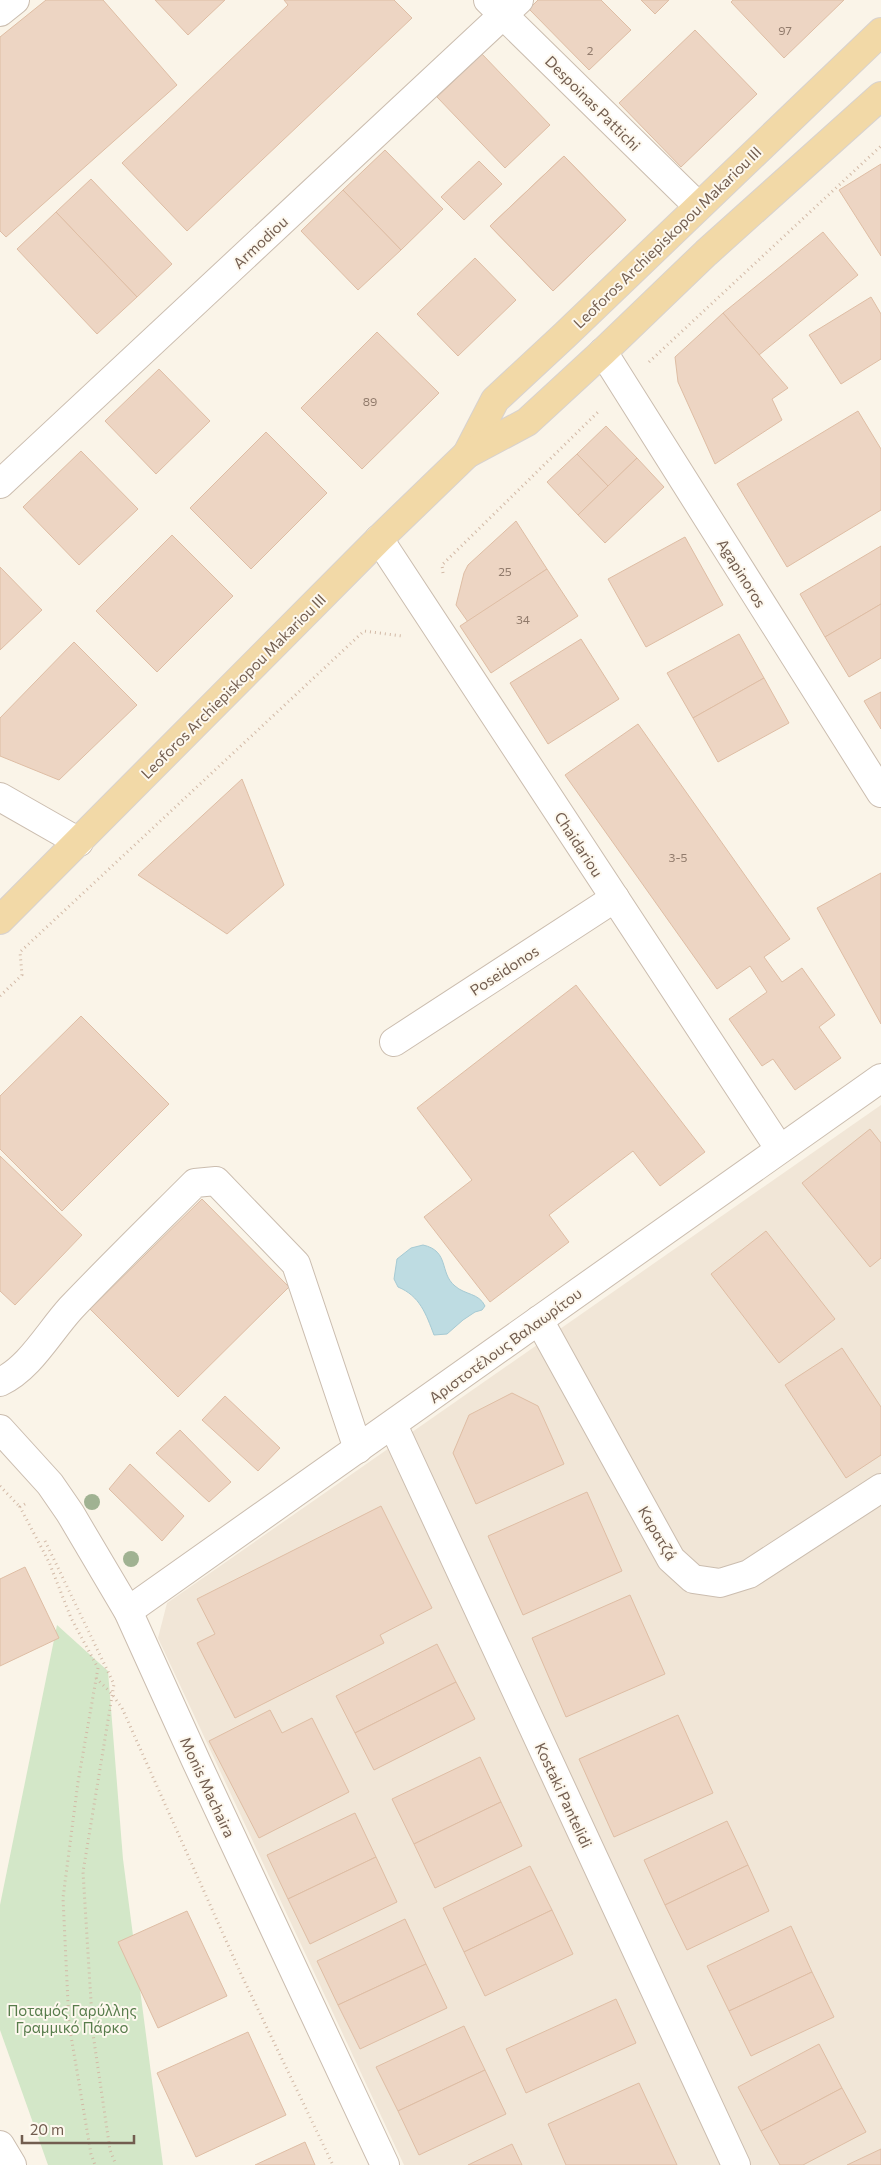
<svg xmlns="http://www.w3.org/2000/svg" width="881" height="2165" viewBox="0 0 881 2165" font-family="Commissioner,sans-serif">
<rect width="100%" height="100%" fill="#faf4e8"/>
<!-- residential -->
<polygon fill="#f1e6d7" points="881,1105 881,2165 404,2165 158,1638 167,1603"/>
<!-- green -->
<polygon fill="#d3e7c8" points="57,1625 108,1671 123,1859 163,2165 48,2165 0,2030 0,1905"/>
<!-- water -->
<path fill="#bedce2" stroke="#a6cad3" d="M423 1245C450 1251 439 1273 455 1286 465 1295 479 1293 485 1306L482 1310 475 1312 463 1320 447 1334 434 1335C426 1314 420 1296 398 1287L394 1279 397 1259 411 1248Z"/>
<!-- building -->
<g fill="#edd5c3" stroke="#debda4">
<polygon points="46,0 103,0 177,85 6,237 0,231 0,37"/>
<polygon points="155,0 225,0 188,35"/>
<polygon points="284,0 394,0 412,18 187,231 122,163 288,5"/>
<polygon points="538,0 601,0 631,30 589,70 529,9"/>
<polygon points="641,0 669,0 655,14"/>
<polygon points="733,0 844,0 784,58 731,2"/>
<polygon points="695,30 757,94 681,167 619,103"/>
<polygon points="482,54 550,125 505,168 437,97"/>
<polygon points="385,150 443,209 401,250 343,190"/>
<polygon points="564,156 626,220 553,291 490,226"/>
<polygon points="564,156 626,220 553,291 490,226"/>
<polygon points="479,161 502,184 464,220 441,197"/>
<polygon points="881,164 881,256 839,190"/>
<polygon points="91,179 172,264 137,297 56,212"/>
<polygon points="343,190 401,250 358,290 301,231"/>
<polygon points="56,212 137,297 97,334 17,249"/>
<polygon points="823,232 858,275 759,355 723,313"/>
<polygon points="475,258 516,300 458,356 417,314"/>
<polygon points="871,297 881,314 881,359 841,384 809,335"/>
<polygon points="723,313 788,388 772,399 782,420 715,464 678,382 675,357"/>
<polygon points="377,332 439,393 362,469 301,408"/>
<polygon points="159,369 210,421 156,474 105,421"/>
<polygon points="858,411 881,449 881,510 787,567 737,484"/>
<polygon points="606,426 637,458 608,486 577,454"/>
<polygon points="266,432 327,493 251,569 190,508"/>
<polygon points="81,451 138,509 79,565 23,507"/>
<polygon points="577,454 608,486 578,515 547,482"/>
<polygon points="637,458 664,487 605,543 578,515"/>
<polygon points="516,521 547,569 468,622 456,605 464,573 468,565"/>
<polygon points="172,535 233,596 157,672 96,611"/>
<polygon points="685,537 723,605 646,647 608,579"/>
<polygon points="881,546 881,604 825,637 800,594"/>
<polygon points="0,567 42,610 0,650"/>
<polygon points="547,569 578,616 491,673 460,626"/>
<polygon points="881,604 881,658 849,677 825,637"/>
<polygon points="739,634 764,678 693,718 667,673"/>
<polygon points="581,639 619,699 548,744 510,683"/>
<polygon points="74,642 137,705 59,780 0,756 0,718"/>
<polygon points="764,678 789,723 718,762 693,718"/>
<polygon points="881,692 881,729 864,701"/>
<polygon points="638,724 790,939 764,957 782,982 802,968 835,1015 819,1027 841,1058 795,1090 773,1059 762,1066 729,1019 767,992 750,966 717,989 565,775"/>
<polygon points="242,779 284,885 227,934 138,875"/>
<polygon points="881,873 881,1024 817,908"/>
<polygon points="576,985 705,1152 660,1186 633,1151 549,1215 569,1242 490,1302 424,1217 472,1180 417,1108"/>
<polygon points="81,1016 169,1104 62,1211 0,1149 0,1096"/>
<polygon points="870,1129 881,1143 881,1258 870,1267 802,1183"/>
<polygon points="0,1156 82,1235 15,1305 0,1291"/>
<polygon points="202,1199 289,1287 178,1397 90,1309"/>
<polygon points="766,1231 835,1319 779,1363 711,1274"/>
<polygon points="842,1348 881,1407 881,1455 846,1478 785,1385"/>
<polygon points="512,1393 538,1406 564,1464 476,1504 453,1453 469,1415"/>
<polygon points="225,1396 280,1448 258,1471 202,1420"/>
<polygon points="180,1430 231,1482 209,1502 156,1453"/>
<polygon points="130,1464 184,1516 162,1541 109,1489"/>
<polygon points="587,1492 622,1571 523,1615 488,1536"/>
<polygon points="381,1506 432,1608 380,1635 384,1643 235,1718 197,1643 215,1634 197,1599"/>
<polygon points="25,1567 59,1638 0,1666 0,1579"/>
<polygon points="630,1595 665,1674 566,1717 532,1638"/>
<polygon points="437,1644 456,1682 355,1733 336,1696"/>
<polygon points="456,1682 475,1719 374,1770 355,1733"/>
<polygon points="270,1710 282,1733 312,1718 349,1792 259,1838 209,1741"/>
<polygon points="678,1715 713,1793 614,1837 579,1759"/>
<polygon points="480,1757 501,1802 414,1844 392,1799"/>
<polygon points="501,1802 522,1846 435,1888 414,1844"/>
<polygon points="355,1813 376,1857 288,1899 267,1855"/>
<polygon points="727,1821 748,1865 665,1905 644,1860"/>
<polygon points="376,1857 397,1902 310,1944 288,1899"/>
<polygon points="748,1865 769,1911 687,1950 665,1905"/>
<polygon points="530,1866 552,1910 464,1952 443,1908"/>
<polygon points="552,1910 573,1954 485,1996 464,1952"/>
<polygon points="187,1911 227,1996 158,2028 118,1942"/>
<polygon points="405,1919 426,1964 338,2005 317,1961"/>
<polygon points="791,1926 812,1972 729,2011 707,1966"/>
<polygon points="426,1964 447,2008 360,2049 338,2005"/>
<polygon points="812,1972 834,2017 751,2056 729,2011"/>
<polygon points="616,1999 636,2043 526,2093 506,2049"/>
<polygon points="464,2026 485,2070 398,2111 376,2067"/>
<polygon points="248,2032 286,2115 196,2157 157,2073"/>
<polygon points="819,2044 842,2088 761,2131 738,2087"/>
<polygon points="485,2070 506,2114 419,2155 398,2111"/>
<polygon points="639,2083 677,2165 566,2165 548,2124"/>
<polygon points="842,2088 866,2132 803,2165 780,2165 761,2131"/>
<polygon points="305,2142 315,2165 255,2165"/>
<polygon points="512,2144 522,2165 468,2165"/>
<polygon points="881,2149 881,2165 847,2165"/>
</g>
<g fill="none" stroke-linecap="round" stroke-linejoin="round">
<defs>
<g id="minor">
<polyline points="488,0 698,206"/>
<polyline points="0,12 15,0"/>
<polyline points="603,352 881,793"/>
<polyline points="0,484 519,0"/>
<polyline points="379,539 779,1148"/>
<polyline points="0,797 79,842"/>
<polyline points="394,1042 615,898"/>
<polyline points="539,1320 671,1559 693,1579 720,1583 749,1574 881,1488"/>
<path d="M0 1382C30 1368 49 1332 71 1308 111 1266 153 1225 195 1183L216 1181 296 1264 358 1449"/>
<polyline points="393,1425 736,2165"/>
<polyline points="0,1429 50,1484 70,1513 128,1611 196,1761 385,2165"/>
<polyline points="128,1611 881,1078"/>
<polyline points="0,2145 12,2165"/>
</g>
<g id="major">
<polyline points="467,454 495,400 565,335 881,32"/>
<polyline points="0,920 379,539 467,454 527,422 603,352 706,253 881,96"/>
</g>
</defs>
<!-- minor casing -->
<use href="#minor" stroke="#cbbdaf" stroke-width="30"/>
<!-- major casing -->
<use href="#major" stroke="#d8d2ce" stroke-width="30"/>
<!-- path -->
<g stroke="#d2b9a6" stroke-width="3" stroke-dasharray="1 4" stroke-linecap="butt">
<polyline points="649,362 881,146"/>
<polyline points="443,573 442,565 600,410"/>
<polyline points="0,996 22,975 20,952 364,631 402,636"/>
<polyline points="0,1486 20,1507"/>
<polyline points="25,1504 20,1507 49,1562 71,1618 98,1668 78,1782 63,1898 69,2024 91,2154 95,2165"/>
<polyline points="45,1541 114,1684 83,1872 93,2034 110,2150 116,2165"/>
<polyline points="96,1678 112,1694 122,1708 241,1974 333,2165"/>
</g>
<!-- minor -->
<use href="#minor" stroke="#fff" stroke-width="28"/>
<!-- major -->
<use href="#major" stroke="#f2d9a7" stroke-width="28"/>
</g>
<!-- trees -->
<g fill="#a0b292">
<circle cx="92" cy="1502" r="8"/>
<circle cx="131" cy="1559" r="8"/>
</g>
<g text-anchor="middle" dominant-baseline="central" stroke-width="4" stroke-linejoin="round" paint-order="stroke">
<!-- number labels -->
<g font-size="12" fill="#917b6c">
<text x="785" y="30">97</text>
<text x="590" y="50">2</text>
<text x="370" y="401">89</text>
<text x="505" y="571">25</text>
<text x="523" y="619">34</text>
<text x="678" y="857">3-5</text>
</g>
<!-- street labels -->
<g font-size="15" fill="#725d4f" stroke="#fdf8ee">
<text transform="translate(593 103) rotate(45)">Despoinas Pattichi</text>
<text transform="translate(667 237) rotate(-44)">Leoforos Archiepiskopou Makariou III</text>
<text transform="translate(260 242) rotate(-43)">Armodiou</text>
<text transform="translate(742 573) rotate(58)">Agapinoros</text>
<text transform="translate(233 686) rotate(-45)">Leoforos Archiepiskopou Makariou III</text>
<text transform="translate(579 844) rotate(57)">Chaidariou</text>
<text transform="translate(504 970) rotate(-33)">Poseidonos</text>
<text transform="translate(505 1345) rotate(-36)">Αριστοτέλους Βαλαωρίτου</text>
<text transform="translate(658 1533) rotate(59)">Καρατζά</text>
<text transform="translate(208 1787) rotate(65)">Monis Machaira</text>
<text transform="translate(564 1795) rotate(65)">Kostaki Pantelidi</text>
</g>
<!-- park labels -->
<g font-size="15" fill="#577c4b" stroke="#fdf8ee">
<text x="72" y="2010">Ποταμός Γαρύλλης<tspan x="72" dy="17">Γραμμικό Πάρκο</tspan></text>
</g>
</g>
<!-- scale -->
<path d="M22 2135v8h112v-8" fill="none" stroke="#725d4f" stroke-width="2.5"/>
<text x="30" y="2135" font-size="15" fill="#725d4f" stroke="#fdf8ee" stroke-width="4" paint-order="stroke">20 m</text>
</svg>
